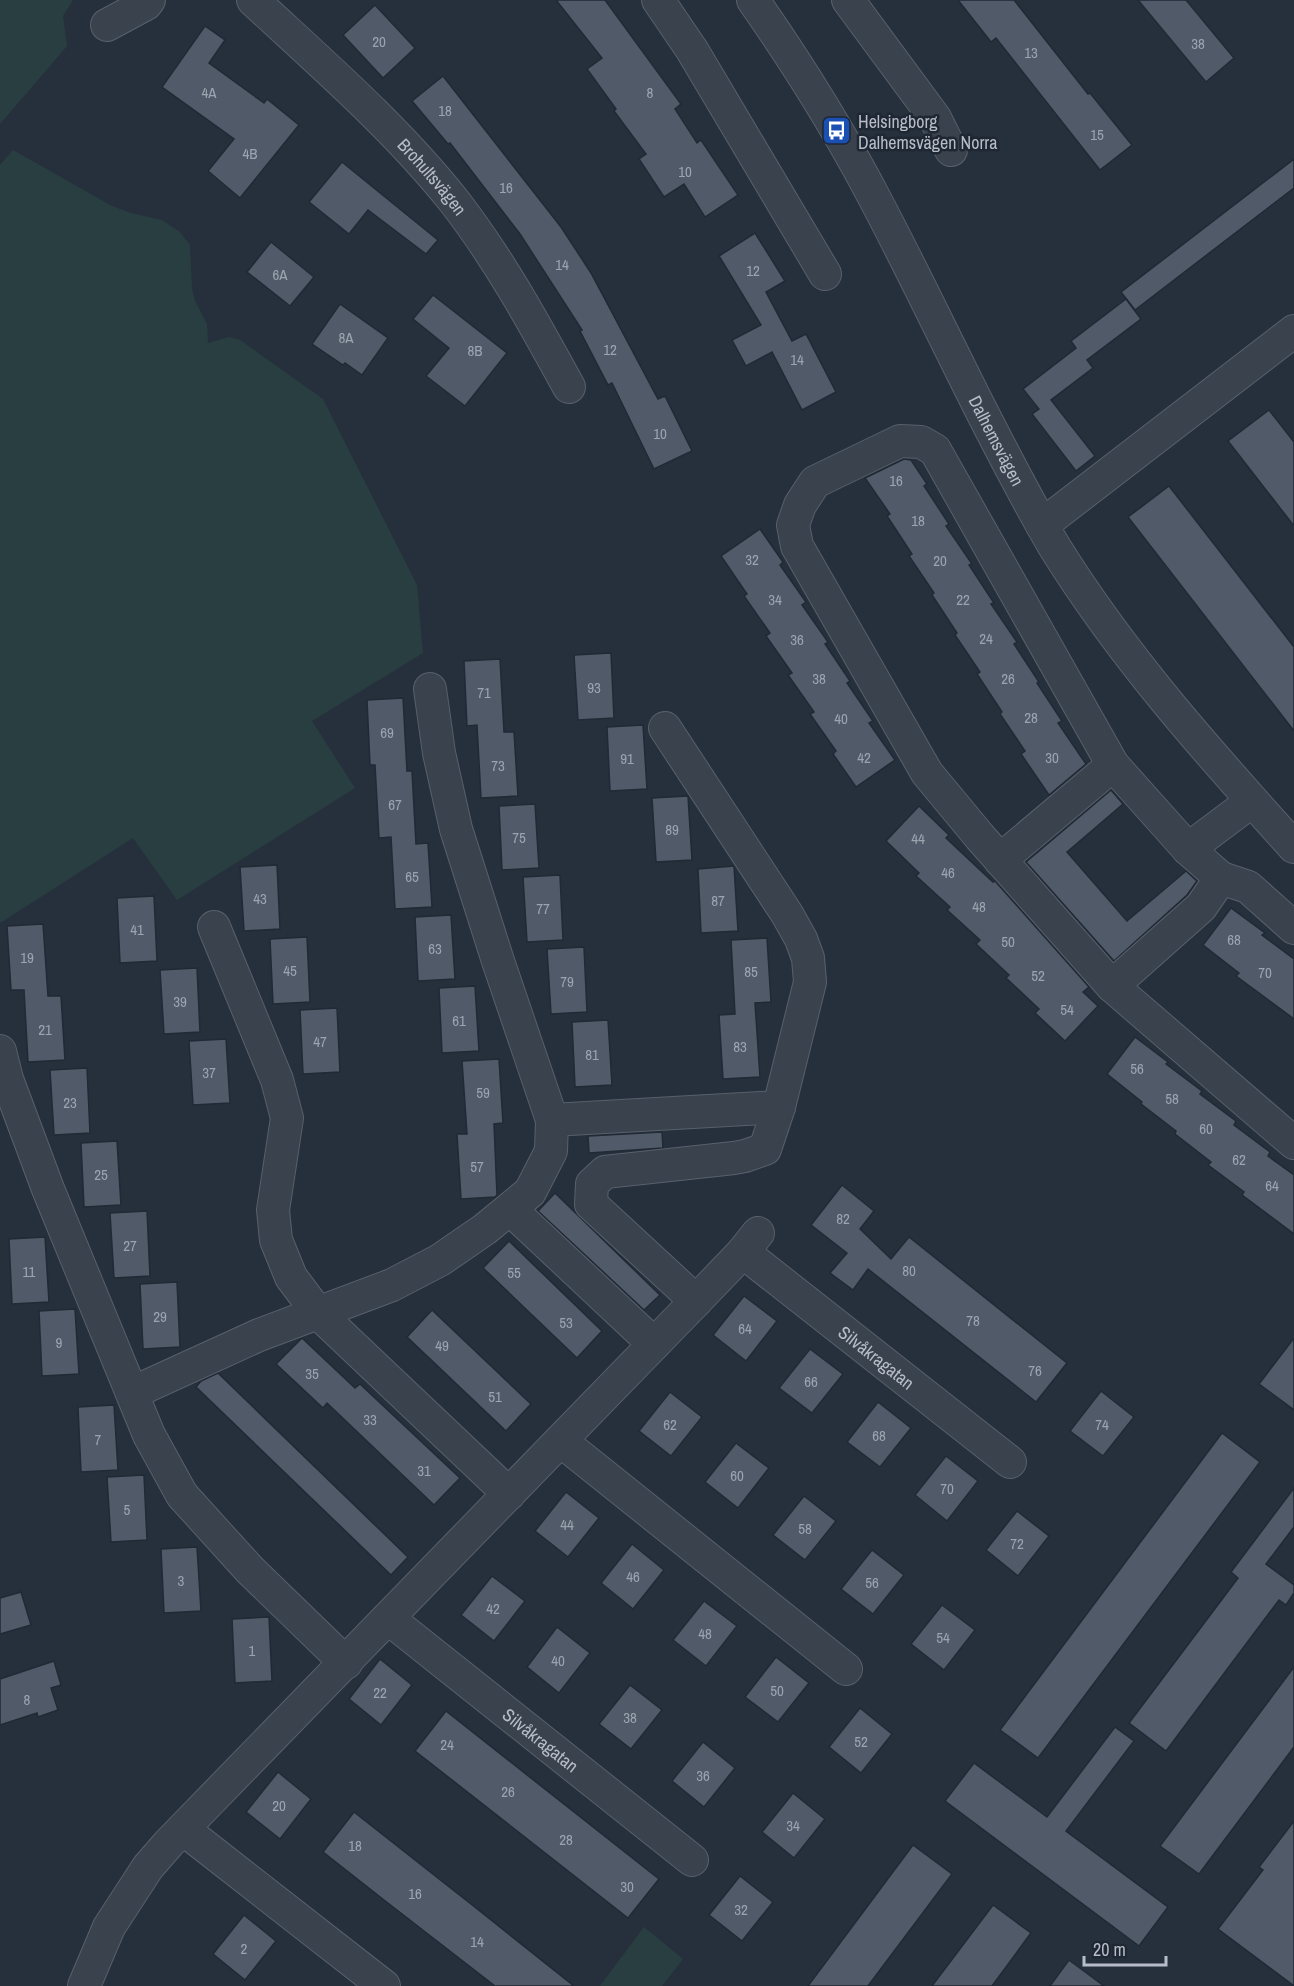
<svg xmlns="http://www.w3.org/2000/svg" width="1294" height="1986" viewBox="0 0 1294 1986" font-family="'Archivo Narrow',sans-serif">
<rect width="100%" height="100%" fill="#26303d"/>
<!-- green -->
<g fill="#293e40">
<polygon points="0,0 73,0 63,16 67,46 0,124"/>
<polygon points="13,150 112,206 131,213 162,220 180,232 190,245 192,289 195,301 207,324 208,343 229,337 240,340 323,399 417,585 423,653 312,721 355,788 177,900 133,838 0,923 0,165"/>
<polygon points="644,1927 683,1959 662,1986 600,1986"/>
</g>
<!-- building -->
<g fill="#505a68" stroke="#212935" stroke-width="1.5">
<polygon points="556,0 605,0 681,104 675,109 697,143 701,140 738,195 705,217 684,184 664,197 639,159 646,154 614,111 616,109 587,69 602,58"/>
<polygon points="958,0 1014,0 1088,94 1090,93 1132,145 1100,170 996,38 991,42"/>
<polygon points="1138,0 1186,0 1234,58 1206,82"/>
<polygon points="375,5 415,48 383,78 343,35"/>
<polygon points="205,26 225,40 209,63 264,103 267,99 299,125 240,198 208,171 234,139 162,87"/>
<polygon points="443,76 561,227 591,273 658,399 665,396 692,451 654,469 612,383 608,385 580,331 582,330 520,234 450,143 448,144 412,101"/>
<polygon points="1294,159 1294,188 1135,310 1121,292"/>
<polygon points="342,162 438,240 426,254 368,210 349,234 309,202"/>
<polygon points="755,233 785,281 766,292 792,341 806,334 836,392 802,410 772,352 746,366 732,340 761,325 719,256"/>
<polygon points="271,242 314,277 290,306 247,272"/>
<polygon points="433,295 507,353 465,406 426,376 449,348 413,319"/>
<polygon points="1126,299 1141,319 1087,360 1093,368 1051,400 1095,456 1076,471 1032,414 1039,409 1023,389 1076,348 1071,341"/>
<polygon points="340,304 388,338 362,375 345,363 343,365 312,344"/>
<polygon points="1269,410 1294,442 1294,526 1228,441"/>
<polygon points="904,459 911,460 927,484 924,486 949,524 946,526 972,564 969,565 994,603 991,604 1017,642 1014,644 1039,682 1037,683 1062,721 1058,723 1086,764 1049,795 1021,754 1025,751 1000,714 1002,712 977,674 980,672 955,635 957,633 932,595 934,593 909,556 912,554 887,516 890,514 865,478"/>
<polygon points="1169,486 1294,647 1294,731 1128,517"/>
<polygon points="760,529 783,562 780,565 806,602 802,605 828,642 825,644 850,681 847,683 873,721 869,723 895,760 856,787 833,754 836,751 810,714 814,712 788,675 792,673 766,636 770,633 744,596 747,594 721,556"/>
<polygon points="611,653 614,718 578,720 574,655"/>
<polygon points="500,659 504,732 514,732 518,796 481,798 477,725 467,726 464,661"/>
<polygon points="403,698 407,771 412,771 416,844 428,843 432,907 395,909 391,837 379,838 375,765 370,765 367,700"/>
<polygon points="643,725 647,789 610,791 607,727"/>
<polygon points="1111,790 1123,804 1067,852 1127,921 1186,871 1197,881 1187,895 1114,961 1026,862"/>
<polygon points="688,796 692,860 656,862 652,798"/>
<polygon points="535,804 539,868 502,870 499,806"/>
<polygon points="919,806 949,835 946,838 993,882 995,881 1089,987 1083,992 1098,1006 1065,1041 1035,1013 1039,1009 1006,978 1009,975 976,944 980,940 947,910 950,907 916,876 919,873 886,841"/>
<polygon points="277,865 280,929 244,931 240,867"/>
<polygon points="734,866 738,931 701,933 698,869"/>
<polygon points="560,875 563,940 527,942 523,877"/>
<polygon points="154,896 157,961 120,963 117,898"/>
<polygon points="1231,908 1265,933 1262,935 1294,959 1294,1019 1236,976 1239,973 1203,945"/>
<polygon points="451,915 455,979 418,981 415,917"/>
<polygon points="43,924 48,996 61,996 65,1060 28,1062 24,990 11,990 7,926"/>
<polygon points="307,937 310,1002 273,1004 270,939"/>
<polygon points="767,938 771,1002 755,1003 760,1077 723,1079 719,1015 735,1014 731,940"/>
<polygon points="584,947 587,1012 551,1014 547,949"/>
<polygon points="197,968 200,1032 164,1034 160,970"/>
<polygon points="475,986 479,1051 442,1053 439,988"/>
<polygon points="337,1008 340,1072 303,1074 300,1010"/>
<polygon points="608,1020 612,1085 575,1087 572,1022"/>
<polygon points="1135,1037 1168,1062 1166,1064 1202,1091 1200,1094 1236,1121 1234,1125 1270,1152 1268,1156 1294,1175 1294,1234 1242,1195 1244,1192 1208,1165 1211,1162 1175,1134 1176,1131 1141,1104 1142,1102 1107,1074"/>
<polygon points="226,1039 230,1103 193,1105 189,1041"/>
<polygon points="499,1059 503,1123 494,1124 497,1195 495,1197 461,1199 457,1134 467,1134 462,1061"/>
<polygon points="87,1068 90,1133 54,1135 50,1070"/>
<polygon points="662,1132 663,1148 589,1153 588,1136"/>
<polygon points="117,1141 121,1205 84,1207 81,1143"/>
<polygon points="842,1185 874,1211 860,1229 891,1259 909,1237 1067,1363 1036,1402 868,1269 853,1290 830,1273 847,1253 811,1225"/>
<polygon points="555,1193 660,1295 644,1310 538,1211"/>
<polygon points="147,1211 150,1276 114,1278 110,1213"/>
<polygon points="45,1237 49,1302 12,1304 9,1239"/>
<polygon points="509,1241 602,1331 577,1358 483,1268"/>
<polygon points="177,1282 180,1347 143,1349 140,1284"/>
<polygon points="744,1296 777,1321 746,1361 713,1335"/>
<polygon points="75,1309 79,1374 42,1376 39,1311"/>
<polygon points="432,1310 531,1404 506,1431 407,1337"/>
<polygon points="302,1338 355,1388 360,1384 460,1478 434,1505 327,1403 323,1408 276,1364"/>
<polygon points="1294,1338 1294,1410 1259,1384"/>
<polygon points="810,1349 843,1374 812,1413 779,1388"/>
<polygon points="218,1373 408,1557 391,1575 196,1387 201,1381"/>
<polygon points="1101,1391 1134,1417 1103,1456 1070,1431"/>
<polygon points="670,1392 702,1417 671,1456 639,1431"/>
<polygon points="878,1402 911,1428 880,1467 847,1442"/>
<polygon points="114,1405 118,1470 81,1472 78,1407"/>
<polygon points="1222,1433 1260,1462 1038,1758 1000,1730"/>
<polygon points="736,1443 769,1468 738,1508 705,1482"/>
<polygon points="946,1456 978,1481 947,1521 915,1495"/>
<polygon points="144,1475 147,1540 111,1542 107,1477"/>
<polygon points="1294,1488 1294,1527 1266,1564 1294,1585 1294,1593 1286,1605 1279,1600 1166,1751 1129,1723 1238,1578 1231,1572"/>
<polygon points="566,1492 599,1518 568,1557 535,1531"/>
<polygon points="804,1496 836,1521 805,1560 773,1535"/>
<polygon points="1017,1511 1049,1536 1018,1576 986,1550"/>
<polygon points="632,1544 664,1570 633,1609 601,1583"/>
<polygon points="197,1547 201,1611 164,1613 161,1549"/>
<polygon points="872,1550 904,1575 873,1614 841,1589"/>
<polygon points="492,1576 525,1601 494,1641 461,1615"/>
<polygon points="21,1592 31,1625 0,1634 0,1598"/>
<polygon points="704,1601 737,1626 706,1666 673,1640"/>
<polygon points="942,1605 975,1630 944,1670 911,1644"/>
<polygon points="269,1617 272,1681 235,1683 232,1619"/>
<polygon points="557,1627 590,1653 559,1693 527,1667"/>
<polygon points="776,1657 809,1683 778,1722 745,1697"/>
<polygon points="380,1659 412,1685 381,1725 349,1699"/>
<polygon points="54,1661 61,1685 51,1688 58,1710 38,1717 37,1713 0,1725 0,1679"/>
<polygon points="1294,1667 1294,1747 1199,1874 1160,1846"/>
<polygon points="630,1685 662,1710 631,1749 599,1724"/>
<polygon points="860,1708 892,1734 861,1773 829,1747"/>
<polygon points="446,1711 659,1879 628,1918 415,1751"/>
<polygon points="1115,1727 1134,1741 1066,1831 1168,1907 1139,1946 945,1801 974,1763 1047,1817"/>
<polygon points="703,1742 735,1768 704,1807 672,1781"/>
<polygon points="278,1772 311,1799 280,1839 246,1812"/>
<polygon points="793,1793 825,1819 794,1858 762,1832"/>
<polygon points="354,1812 476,1908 574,1986 495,1986 384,1900 323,1852"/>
<polygon points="1294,1821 1294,1986 1218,1929 1263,1870 1259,1867"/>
<polygon points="913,1845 952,1874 868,1986 808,1986"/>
<polygon points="740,1876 773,1902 742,1941 709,1915"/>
<polygon points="993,1905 1031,1933 992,1986 932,1986"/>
<polygon points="244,1915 276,1941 245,1980 213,1954"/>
<polygon points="1069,1960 1104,1986 1050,1986"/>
</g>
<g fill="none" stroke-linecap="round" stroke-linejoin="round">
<defs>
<g id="minor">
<path id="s1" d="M253 0C322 64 395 127 454 201 499 259 534 323 569 387"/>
<polyline points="658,0 692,50 825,274"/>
<path id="s2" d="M753 0C797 63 839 130 875 199 912 269 946 341 982 412 1005 457 1028 502 1054 546 1122 656 1208 752 1294 847"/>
<polyline points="848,0 935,118 951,150"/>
<polyline points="107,25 146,4 149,0"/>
<polyline points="1042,525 1294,331"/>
<polyline points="665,728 787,914 801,939 808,958 810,982 779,1107 765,1149 745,1156 734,1158 605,1172 592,1184 591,1204 696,1301"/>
<polyline points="1188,849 1252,801"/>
<polyline points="1000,860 1113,765"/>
<polyline points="214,927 277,1080 287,1118 273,1210 276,1240 291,1277 318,1313 509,1494"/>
<polyline points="1294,928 1248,887 1221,878 1188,849 1113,765 935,450 921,442 900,441 815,482 800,505 793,525 797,546 927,773 980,837 1112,986 1294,1143"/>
<polyline points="1112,986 1201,907 1221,878"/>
<polyline points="0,1051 7,1079 48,1189 149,1435 182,1495 250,1570 346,1663"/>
<polyline points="552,1120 779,1107"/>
<polyline points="510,1209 654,1344"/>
<path id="s3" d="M743 1252 1010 1462"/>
<polyline points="132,1393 259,1335 392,1285 440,1260 485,1229 530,1192 551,1151 552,1120 497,958 456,829 439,753 430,689"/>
<polyline points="561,1441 846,1669"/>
<path id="s4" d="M389 1619 692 1860"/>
<polyline points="183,1829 384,1986"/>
<polyline points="84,1986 109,1927 148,1867 169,1843 696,1301 743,1252 758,1233"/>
</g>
</defs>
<!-- minor casing -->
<use href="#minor" stroke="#58606b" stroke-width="34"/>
<!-- minor -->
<use href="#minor" stroke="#3a424e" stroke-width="32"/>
</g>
<!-- icons -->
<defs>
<symbol id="bus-square" viewBox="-11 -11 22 22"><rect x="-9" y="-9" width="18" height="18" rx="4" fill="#1a4fb4" stroke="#1f2733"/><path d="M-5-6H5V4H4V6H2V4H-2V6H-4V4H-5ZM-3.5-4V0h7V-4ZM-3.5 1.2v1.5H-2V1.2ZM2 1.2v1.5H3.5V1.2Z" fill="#fff"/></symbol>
</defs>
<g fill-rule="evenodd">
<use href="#bus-square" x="820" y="114" width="33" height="33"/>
</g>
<g text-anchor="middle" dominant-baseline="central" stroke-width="5" stroke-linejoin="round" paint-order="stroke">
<!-- number labels -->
<g font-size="15" fill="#9ca4b0">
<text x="379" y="41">20</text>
<text x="1198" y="43">38</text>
<text x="1031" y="52">13</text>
<text x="209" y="92">4A</text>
<text x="650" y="92">8</text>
<text x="445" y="110">18</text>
<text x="1097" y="134">15</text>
<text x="250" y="153">4B</text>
<text x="685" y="171">10</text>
<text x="506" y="187">16</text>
<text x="562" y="264">14</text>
<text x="753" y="270">12</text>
<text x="280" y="274">6A</text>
<text x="346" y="337">8A</text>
<text x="610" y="349">12</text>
<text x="475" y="350">8B</text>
<text x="797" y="359">14</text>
<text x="660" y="433">10</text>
<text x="896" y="480">16</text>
<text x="918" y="520">18</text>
<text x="752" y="559">32</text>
<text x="940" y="560">20</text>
<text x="775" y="599">34</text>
<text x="963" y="599">22</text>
<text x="986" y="638">24</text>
<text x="797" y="639">36</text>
<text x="819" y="678">38</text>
<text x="1008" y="678">26</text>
<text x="594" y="687">93</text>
<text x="484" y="692">71</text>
<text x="1031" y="717">28</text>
<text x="841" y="718">40</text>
<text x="387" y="732">69</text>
<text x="864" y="757">42</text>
<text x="1052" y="757">30</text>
<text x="627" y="758">91</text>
<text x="498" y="765">73</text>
<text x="395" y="804">67</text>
<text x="672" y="829">89</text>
<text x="519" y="837">75</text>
<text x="918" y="838">44</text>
<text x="948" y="872">46</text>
<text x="412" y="876">65</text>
<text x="260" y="898">43</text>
<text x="718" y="900">87</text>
<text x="979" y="906">48</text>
<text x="543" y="908">77</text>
<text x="137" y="929">41</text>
<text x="1234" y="939">68</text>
<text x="1008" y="941">50</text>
<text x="435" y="948">63</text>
<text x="27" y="957">19</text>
<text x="290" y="970">45</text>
<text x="751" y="971">85</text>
<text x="1265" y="972">70</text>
<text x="1038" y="975">52</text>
<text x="567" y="981">79</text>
<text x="180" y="1001">39</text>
<text x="1067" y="1009">54</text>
<text x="459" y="1020">61</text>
<text x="45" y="1029">21</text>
<text x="320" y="1041">47</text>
<text x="740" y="1046">83</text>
<text x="592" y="1054">81</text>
<text x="1137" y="1068">56</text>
<text x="209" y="1072">37</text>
<text x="483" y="1092">59</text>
<text x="1172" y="1098">58</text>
<text x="70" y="1102">23</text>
<text x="1206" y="1128">60</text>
<text x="1239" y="1159">62</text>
<text x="477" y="1166">57</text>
<text x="101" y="1174">25</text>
<text x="1272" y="1185">64</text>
<text x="843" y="1218">82</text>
<text x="130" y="1245">27</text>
<text x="909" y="1270">80</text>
<text x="29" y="1271">11</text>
<text x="514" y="1272">55</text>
<text x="160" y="1316">29</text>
<text x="973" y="1320">78</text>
<text x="566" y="1322">53</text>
<text x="745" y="1328">64</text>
<text x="59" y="1342">9</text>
<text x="442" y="1345">49</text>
<text x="1035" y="1370">76</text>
<text x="312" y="1373">35</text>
<text x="811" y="1381">66</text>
<text x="495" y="1396">51</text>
<text x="370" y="1419">33</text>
<text x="670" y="1424">62</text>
<text x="1102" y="1424">74</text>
<text x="879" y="1435">68</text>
<text x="98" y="1439">7</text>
<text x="424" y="1470">31</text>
<text x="737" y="1475">60</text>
<text x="947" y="1488">70</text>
<text x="127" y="1509">5</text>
<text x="567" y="1524">44</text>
<text x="805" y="1528">58</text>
<text x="1017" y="1543">72</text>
<text x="633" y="1576">46</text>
<text x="181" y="1580">3</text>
<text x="872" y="1582">56</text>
<text x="493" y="1608">42</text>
<text x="705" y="1633">48</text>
<text x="943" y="1637">54</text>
<text x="252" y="1650">1</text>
<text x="558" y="1660">40</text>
<text x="777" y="1690">50</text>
<text x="380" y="1692">22</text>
<text x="27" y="1699">8</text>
<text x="630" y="1717">38</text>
<text x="861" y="1741">52</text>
<text x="447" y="1744">24</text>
<text x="703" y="1775">36</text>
<text x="508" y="1791">26</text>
<text x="279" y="1805">20</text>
<text x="793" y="1825">34</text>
<text x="566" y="1839">28</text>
<text x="355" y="1845">18</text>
<text x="627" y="1886">30</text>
<text x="415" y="1893">16</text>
<text x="741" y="1909">32</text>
<text x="477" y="1941">14</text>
<text x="244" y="1948">2</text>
</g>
<!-- poi labels -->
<g font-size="18" fill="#b6bdc8" stroke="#1f2733" text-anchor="start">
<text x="858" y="121">Helsingborg<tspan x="858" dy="21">Dalhemsvägen Norra</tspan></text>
</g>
<!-- street labels -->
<g font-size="18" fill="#b6bdc8" stroke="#1f2733">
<text stroke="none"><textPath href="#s1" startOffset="252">Brohultsvägen</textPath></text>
<text stroke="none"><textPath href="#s2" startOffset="504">Dalhemsvägen</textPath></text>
<text stroke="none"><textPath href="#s3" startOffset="170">Silvåkragatan</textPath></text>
<text stroke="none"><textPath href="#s4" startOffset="194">Silvåkragatan</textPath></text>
</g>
</g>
<!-- scale -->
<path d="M1084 1956v9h82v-9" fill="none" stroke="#b6bdc8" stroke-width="3"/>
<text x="1093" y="1956" font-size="18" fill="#b6bdc8" stroke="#1f2733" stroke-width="4.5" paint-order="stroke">20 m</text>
</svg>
